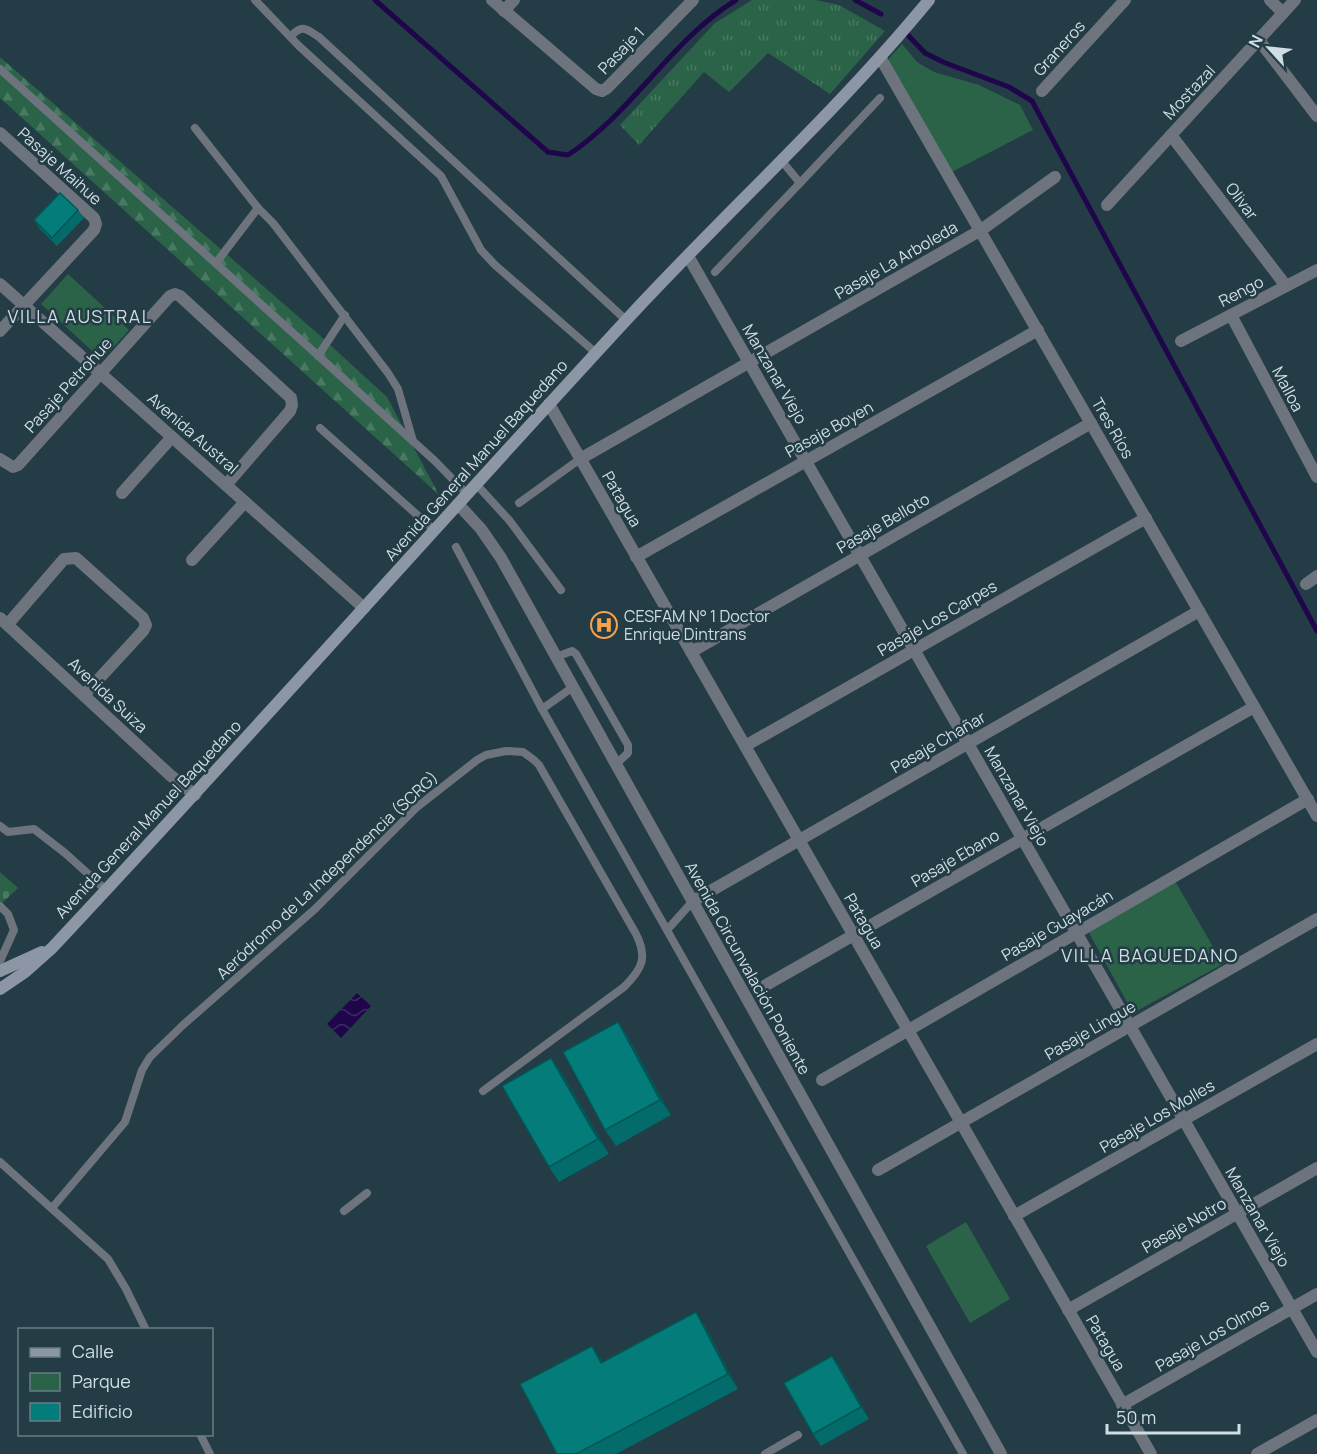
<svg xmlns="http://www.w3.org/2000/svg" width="1317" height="1454" viewBox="0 0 1317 1454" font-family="Manrope,sans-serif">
<defs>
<pattern id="grass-tufts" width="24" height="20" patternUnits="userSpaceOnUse" patternTransform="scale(1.5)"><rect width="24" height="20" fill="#2a6347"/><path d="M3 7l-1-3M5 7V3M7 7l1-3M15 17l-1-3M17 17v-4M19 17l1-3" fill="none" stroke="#487961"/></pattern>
<pattern id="forest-firs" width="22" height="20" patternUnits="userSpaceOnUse" patternTransform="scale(1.5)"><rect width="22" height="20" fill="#2a6347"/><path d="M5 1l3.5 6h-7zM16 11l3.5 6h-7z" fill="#487961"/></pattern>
<pattern id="cemetery-stones" width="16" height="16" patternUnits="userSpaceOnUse" patternTransform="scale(1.5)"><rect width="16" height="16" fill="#2a6347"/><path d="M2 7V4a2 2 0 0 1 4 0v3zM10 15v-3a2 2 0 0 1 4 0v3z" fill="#487961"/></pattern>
<pattern id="water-waves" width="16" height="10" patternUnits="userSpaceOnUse" patternTransform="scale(1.5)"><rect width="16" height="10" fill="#1f064a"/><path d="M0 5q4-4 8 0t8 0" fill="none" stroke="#3e2a64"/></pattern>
</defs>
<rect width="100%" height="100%" fill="#233c45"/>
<!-- grass -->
<polygon fill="url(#grass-tufts)" points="752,0 816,0 839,5 885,31 830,94 768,53 729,92 704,72 639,145 620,125 715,23"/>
<!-- forest -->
<polygon fill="url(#forest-firs)" points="0,57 316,332 387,397 439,495 0,98"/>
<!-- cemetery -->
<polygon fill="url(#cemetery-stones)" points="0,872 18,888 0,905"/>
<!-- green -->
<g fill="#2a6347">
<polygon points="902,44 917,62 934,72 979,85 1020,105 1033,130 948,174 885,63"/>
<polygon points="68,274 129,330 102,360 41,304"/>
<polygon points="1175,881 1223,964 1133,1013 1088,931"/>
<polygon points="966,1222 1010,1299 970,1323 926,1246"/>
</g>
<!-- water -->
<polygon fill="url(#water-waves)" points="357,993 371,1006 341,1038 327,1024"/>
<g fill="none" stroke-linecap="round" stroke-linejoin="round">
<!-- stream -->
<g stroke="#1f064a" stroke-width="5">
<path d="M375 0 548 152 568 155C632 113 671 40 736 0"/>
<polyline points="855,0 881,14"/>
<polyline points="906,33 925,53 943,62 1009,87 1032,101 1317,631"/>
</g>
<!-- service -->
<g stroke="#6e747d" stroke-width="8">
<polyline points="255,0 299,46 441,176 481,250 495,265 596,353"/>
<path d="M291 36C303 24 306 29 319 37L626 320"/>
<polyline points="0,69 435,461 467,494"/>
<polyline points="195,128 258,208"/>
<polyline points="781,160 800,183 880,98"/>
<polyline points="216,263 258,208 273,223 388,373 398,389 413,441"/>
<polyline points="715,272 800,183"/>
<polyline points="318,356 345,315"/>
<polyline points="320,428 434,530"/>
<polyline points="476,484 509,520 561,590"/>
<polyline points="519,503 580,459"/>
<polyline points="456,547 542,709 573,687"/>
<polyline points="556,657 572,651 576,654 628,745 628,753 616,764"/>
<polyline points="542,709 963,1454"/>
<polyline points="0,826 8,832 34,829 65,853 106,890"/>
<polyline points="0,906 8,914 14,930 0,961"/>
<polyline points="667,930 693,901"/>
<polyline points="0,1162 108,1259 126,1289 146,1330"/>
<path d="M52 1208 125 1122 142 1070 150 1057 183 1025 315 909 417 807 477 760 486 755 506 751 523 752 534 760 539 765 636 934C648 958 642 969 624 987L483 1091"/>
<polyline points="344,1211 367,1193"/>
<polyline points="200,1434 210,1454"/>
<polyline points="765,1454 798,1435"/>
</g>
<!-- minor -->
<g stroke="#6e747d" stroke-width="12">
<polyline points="492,0 596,89 602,91 607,88 693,0"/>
<polyline points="1270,0 1283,13"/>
<polyline points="504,11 514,0"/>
<polyline points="1259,40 1317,116"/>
<polyline points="880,57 1317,816"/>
<polyline points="1042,91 1125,0"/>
<polyline points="0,133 94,218 96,224 94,230 0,331"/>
<polyline points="1171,135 1286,286"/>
<polyline points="1107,205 1295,0"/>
<polyline points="688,256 1317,1352"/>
<polyline points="0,284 364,608"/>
<polyline points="1231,315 1317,477"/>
<polyline points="1181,341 1317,270"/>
<polyline points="549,404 1151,1454"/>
<polyline points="0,459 13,467 18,465 170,296 175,294 180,296 291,398 292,405 290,411 226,485"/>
<polyline points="580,459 981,230 1055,177"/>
<polyline points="122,493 172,437"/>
<polyline points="636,557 1038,330"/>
<polyline points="192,560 245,502"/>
<polyline points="1306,584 1317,576"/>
<polyline points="0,618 170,775 195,795"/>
<polyline points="8,624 64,559 76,558 143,618 146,625 143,631 84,695"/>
<polyline points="691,652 1091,423"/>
<polyline points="745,746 1146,518"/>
<polyline points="693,901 1199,611"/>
<polyline points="766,985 1254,707"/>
<polyline points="822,1080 1308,799"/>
<polyline points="878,1170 1317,919"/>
<polyline points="1014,1216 1317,1044"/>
<polyline points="1068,1310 1317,1168"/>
<polyline points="1122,1405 1317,1294"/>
<polyline points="1257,1454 1317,1420"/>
</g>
<!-- tertiary -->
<polyline stroke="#6e747d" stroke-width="12" points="458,504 481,529 501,558 1001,1454"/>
<!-- secondary -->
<g stroke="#8d96a4" stroke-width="12">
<polyline points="0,971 42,952"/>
<path d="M0 989 25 972 52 948C247 740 436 526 630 316 729 209 837 112 929 0"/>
</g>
</g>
<!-- wall -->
<g fill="#036b69">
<polygon points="78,210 84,218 57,246 39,228 34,220"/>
<polygon points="618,1022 628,1037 671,1115 616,1146 605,1130"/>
<polygon points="551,1058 562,1073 609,1154 559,1182 549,1167"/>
<polygon points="696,1312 706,1328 738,1389 616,1454 557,1454 603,1362"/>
<polygon points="832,1356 840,1367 869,1419 821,1446 813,1434"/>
</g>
<!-- shaded-wall -->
<g fill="#025755">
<polygon points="618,1022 628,1037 671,1115 660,1100"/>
<polygon points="551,1058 562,1073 609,1154 598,1139"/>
<polygon points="696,1312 706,1328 738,1389 728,1374"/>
<polygon points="592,1346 603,1361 601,1363"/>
<polygon points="832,1356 840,1367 869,1419 861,1407"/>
</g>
<!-- building -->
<g fill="#037c7a" stroke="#025755" stroke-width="1.5">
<polygon points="60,193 78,210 52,238 34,220"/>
<polygon points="618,1022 660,1100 605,1130 563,1052"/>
<polygon points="551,1058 598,1139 549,1167 502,1086"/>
<polygon points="696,1312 728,1374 576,1454 557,1454 520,1384 592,1346 601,1363"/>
<polygon points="832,1356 861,1407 813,1434 784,1383"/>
</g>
<!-- icons -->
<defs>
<symbol id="hospital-ring" viewBox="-11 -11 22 22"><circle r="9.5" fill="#233c45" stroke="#f8a14a" stroke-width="1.5"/><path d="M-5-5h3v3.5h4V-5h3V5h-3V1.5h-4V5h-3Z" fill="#f8a14a"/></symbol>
</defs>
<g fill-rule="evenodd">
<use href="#hospital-ring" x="589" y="610" width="30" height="30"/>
</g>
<g text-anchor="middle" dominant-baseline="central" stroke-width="5" stroke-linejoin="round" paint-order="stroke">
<!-- street labels -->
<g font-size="16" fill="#d0dee4" stroke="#233c45">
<text transform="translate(1059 48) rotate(-48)">Graneros</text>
<text transform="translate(621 50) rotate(-46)">Pasaje 1</text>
<text transform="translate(1189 92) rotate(-47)">Mostazal</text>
<text transform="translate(60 166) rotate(42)">Pasaje Maihue</text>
<text transform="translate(1242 201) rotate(53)">Olivar</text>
<text transform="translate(896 260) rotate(-30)">Pasaje La Arboleda</text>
<text transform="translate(1241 291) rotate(-27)">Rengo</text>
<text transform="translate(775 374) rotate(60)">Manzanar Viejo</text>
<text transform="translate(68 385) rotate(-48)">Pasaje Petrohue</text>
<text transform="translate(1288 389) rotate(62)">Malloa</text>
<text transform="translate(1113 428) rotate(60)">Tres Ríos</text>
<text transform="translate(829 429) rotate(-29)">Pasaje Boyen</text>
<text transform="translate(193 433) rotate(41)">Avenida Austral</text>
<text transform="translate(476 460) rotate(-48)">Avenida General Manuel Baquedano</text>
<text transform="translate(622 499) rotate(60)">Patagua</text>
<text transform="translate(883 523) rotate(-30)">Pasaje Belloto</text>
<text transform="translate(937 618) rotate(-30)">Pasaje Los Carpes</text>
<text transform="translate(108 695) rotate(43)">Avenida Suiza</text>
<text transform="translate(938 742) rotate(-30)">Pasaje Chañar</text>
<text transform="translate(1017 796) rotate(60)">Manzanar Viejo</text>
<text transform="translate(148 819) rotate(-47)">Avenida General Manuel Baquedano</text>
<text transform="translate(955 858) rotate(-30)">Pasaje Ebano</text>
<text transform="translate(327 875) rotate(-43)">Aeródromo de La Independencia (SCRG)</text>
<text transform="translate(864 921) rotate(60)">Patagua</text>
<text transform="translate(1057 925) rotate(-30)">Pasaje Guayacán</text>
<text transform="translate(748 968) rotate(61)">Avenida Circunvalación Poniente</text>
<text transform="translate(1090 1030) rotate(-30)">Pasaje Lingue</text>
<text transform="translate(1157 1116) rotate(-30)">Pasaje Los Molles</text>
<text transform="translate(1258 1217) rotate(60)">Manzanar Viejo</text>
<text transform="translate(1184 1225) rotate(-30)">Pasaje Notro</text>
<text transform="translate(1212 1335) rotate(-30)">Pasaje Los Olmos</text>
<text transform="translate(1106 1343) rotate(60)">Patagua</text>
</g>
<!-- poi labels -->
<g font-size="16" fill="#d0dee4" stroke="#233c45" text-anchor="start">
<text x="624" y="616">CESFAM N° 1 Doctor<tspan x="624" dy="18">Enrique Dintrans</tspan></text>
</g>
<!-- neighbourhood labels -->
<g font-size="18" letter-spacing="1.5" fill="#d0dee4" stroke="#233c45">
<text x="80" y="316">VILLA AUSTRAL</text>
<text x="1150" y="955">VILLA BAQUEDANO</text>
</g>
</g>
<!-- legend -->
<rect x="18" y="1328" width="195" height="108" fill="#233c45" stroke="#687d85" stroke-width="1.5"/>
<rect x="30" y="1348" width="30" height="9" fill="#8d96a4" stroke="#687d85" stroke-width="1.5"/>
<text x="72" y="1358" font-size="18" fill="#d0dee4">Calle</text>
<rect x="30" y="1373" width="30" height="18" fill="#2a6347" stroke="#687d85" stroke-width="1.5"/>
<text x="72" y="1388" font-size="18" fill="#d0dee4">Parque</text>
<rect x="30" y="1403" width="30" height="18" fill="#037c7a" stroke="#687d85" stroke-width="1.5"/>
<text x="72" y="1418" font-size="18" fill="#d0dee4">Edificio</text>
<!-- north arrow -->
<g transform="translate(1269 48) rotate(297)" stroke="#233c45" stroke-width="4.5" paint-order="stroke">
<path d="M0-4.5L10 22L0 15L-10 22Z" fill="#d0dee4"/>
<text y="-9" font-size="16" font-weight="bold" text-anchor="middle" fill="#d0dee4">N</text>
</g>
<!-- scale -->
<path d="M1107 1424v9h132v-9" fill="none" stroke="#d0dee4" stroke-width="3"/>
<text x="1116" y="1424" font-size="18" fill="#d0dee4" stroke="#233c45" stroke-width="4.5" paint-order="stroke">50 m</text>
</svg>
